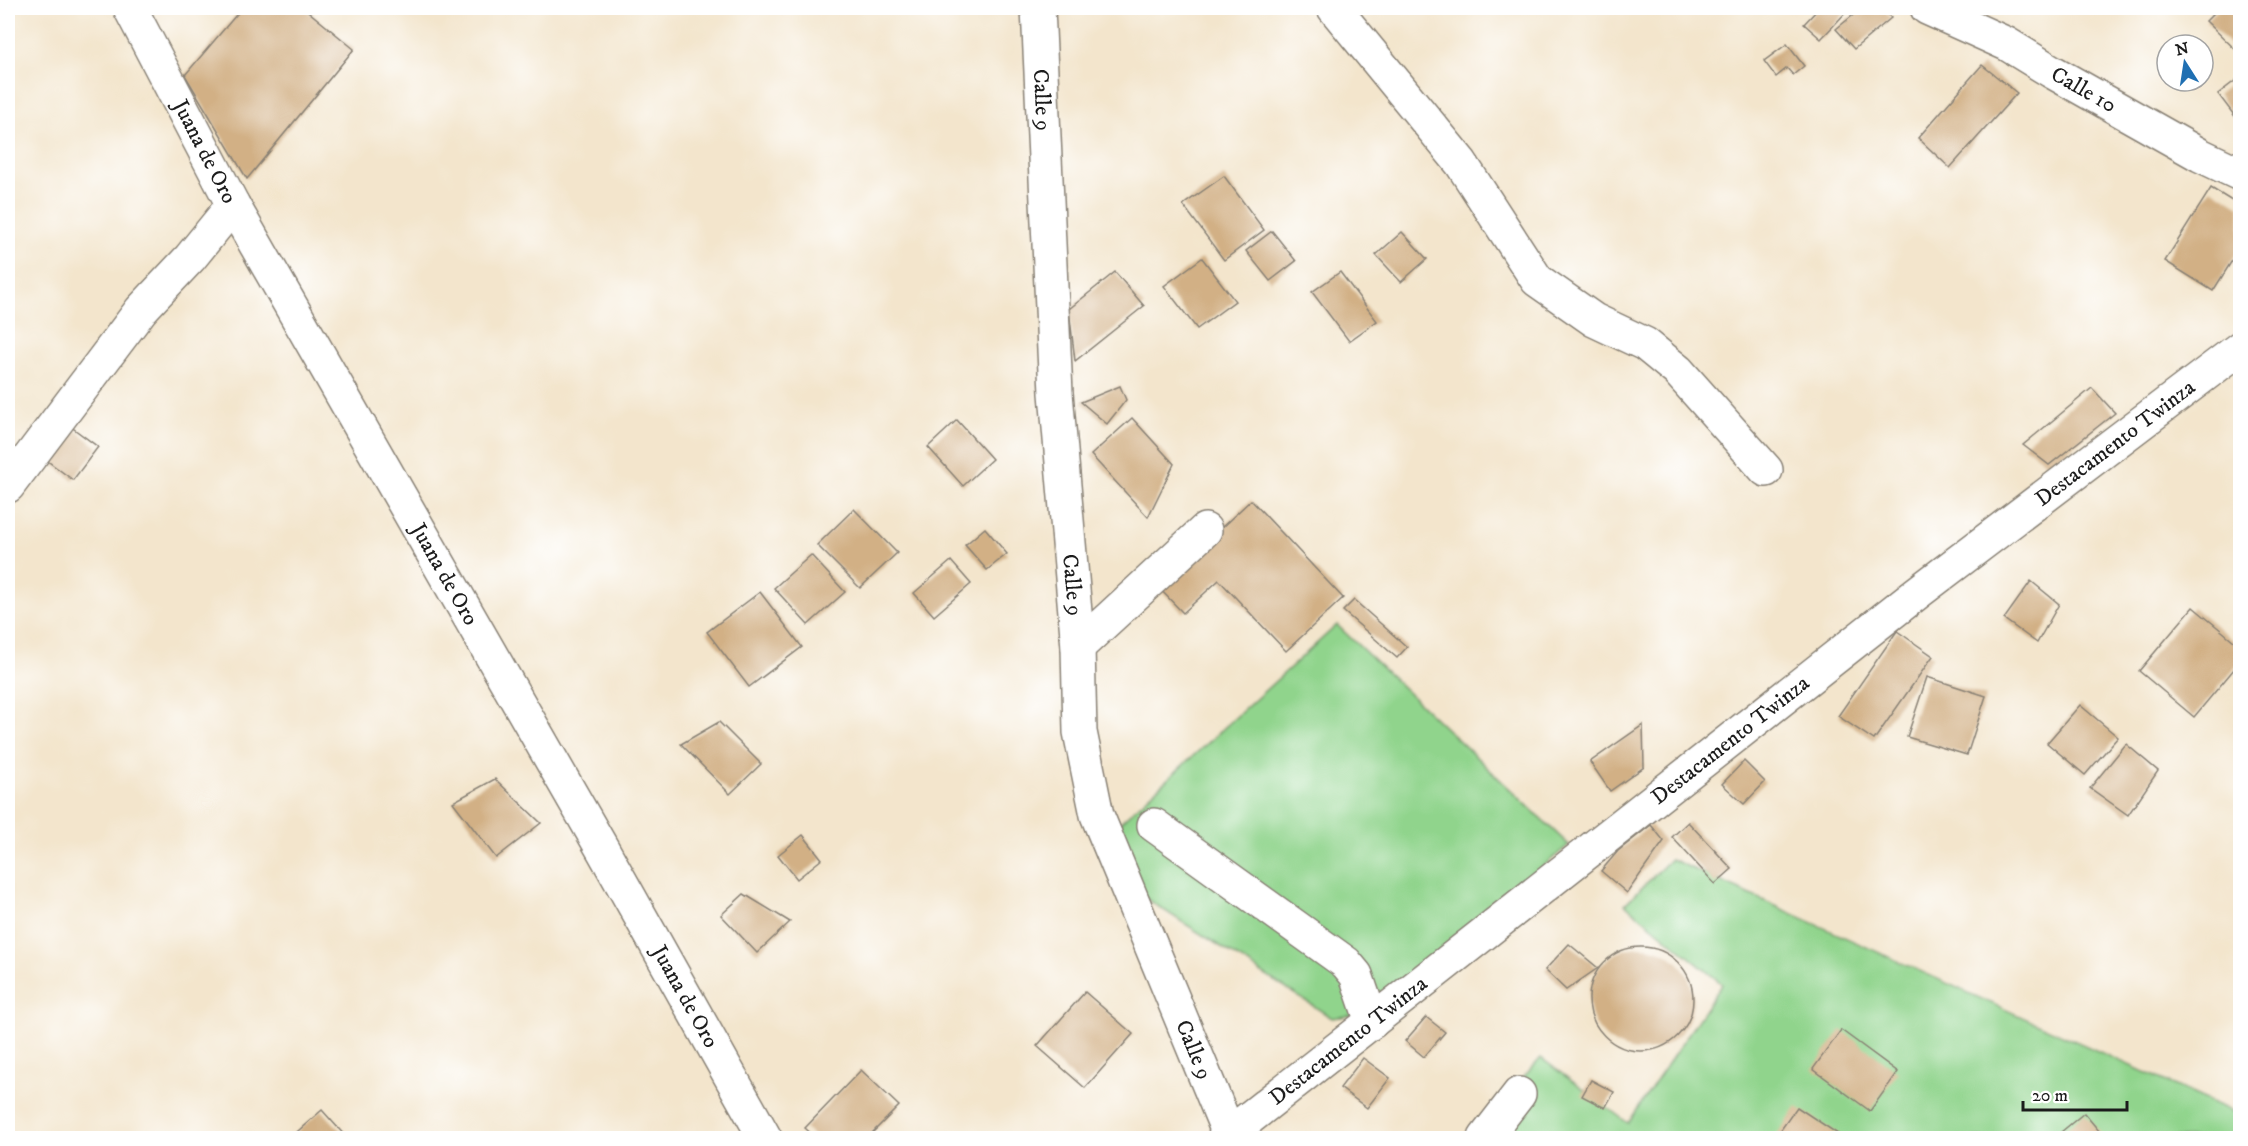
<svg xmlns="http://www.w3.org/2000/svg" width="2248" height="1146" viewBox="0 0 2248 1146" font-family="'IM FELL DW Pica',serif">
<rect width="100%" height="100%" fill="#fff"/>
<filter id="ink" filterUnits="userSpaceOnUse"><feTurbulence type="fractalNoise" baseFrequency=".0167" numOctaves="2"/><feDisplacementMap in="SourceGraphic" scale="12" xChannelSelector="R" yChannelSelector="G"/><feConvolveMatrix kernelMatrix="1 2 1 2 8 2 1 2 1" color-interpolation-filters="sRGB"/></filter>
<filter id="wash" filterUnits="userSpaceOnUse"><feTurbulence type="fractalNoise" baseFrequency=".008" numOctaves="4" result="noise"/><feDisplacementMap in="SourceGraphic" scale="24" xChannelSelector="R" yChannelSelector="G"/><feGaussianBlur stdDeviation="1.35" result="paint"/><feColorMatrix in="noise" values="0 0 0 0 0 0 0 0 0 0 0 0 0 0 0 0 0 1.4 0 .05"/><feComposite in="paint" operator="in"/></filter>
<g filter="url(#wash)">
<rect width="100%" height="100%" fill="#f3e5cc"/>
<!-- green -->
<g fill="#90d48c" stroke="#567854" stroke-width="1.5">
<polygon points="1337,625 1569,845 1365,1014 1332,1018 1137,893 1115,827"/>
<polygon points="1671,859 2240,1115 2240,1138 1468,1138 1541,1058 1628,1123 1722,984 1625,904"/>
</g>
<g id="blocks">
<!-- building -->
<g fill="#d2b085">
<polygon points="242,8 304,8 354,49 247,179 185,75"/>
<polygon points="1819,8 1850,8 1821,39 1804,24"/>
<polygon points="1862,8 1882,8 1891,18 1854,49 1836,29"/>
<polygon points="2219,8 2240,8 2240,54 2206,21"/>
<polygon points="1787,44 1804,66 1793,75 1787,68 1776,77 1764,61"/>
<polygon points="1982,65 2017,93 1950,168 1918,138"/>
<polygon points="2240,77 2240,123 2218,94"/>
<polygon points="1224,176 1264,230 1224,260 1183,205"/>
<polygon points="2211,188 2240,206 2240,248 2213,291 2165,261"/>
<polygon points="1272,231 1296,261 1270,281 1246,251"/>
<polygon points="1402,232 1427,259 1401,282 1376,255"/>
<polygon points="1202,258 1235,301 1197,329 1164,286"/>
<polygon points="1115,272 1144,306 1075,361 1069,309"/>
<polygon points="1340,272 1377,321 1349,341 1312,292"/>
<polygon points="1120,386 1126,400 1107,424 1081,402"/>
<polygon points="2092,388 2115,413 2049,465 2023,445"/>
<polygon points="1132,418 1174,464 1148,517 1091,455"/>
<polygon points="957,420 992,459 963,486 928,447"/>
<polygon points="66,423 98,447 73,480 41,456"/>
<polygon points="1251,500 1343,598 1286,651 1219,580 1183,613 1158,587"/>
<polygon points="854,509 897,553 860,588 817,545"/>
<polygon points="985,528 1007,554 987,570 965,545"/>
<polygon points="811,555 845,592 808,625 774,588"/>
<polygon points="951,561 971,584 934,616 914,593"/>
<polygon points="2031,581 2059,604 2037,643 2004,619"/>
<polygon points="760,592 802,647 749,687 707,632"/>
<polygon points="1354,600 1407,647 1397,658 1343,611"/>
<polygon points="2193,607 2240,646 2240,662 2194,717 2139,671"/>
<polygon points="1897,631 1933,656 1874,740 1838,716"/>
<polygon points="1927,677 1986,696 1967,755 1907,737"/>
<polygon points="2080,705 2118,737 2085,775 2047,743"/>
<polygon points="719,722 761,764 730,794 681,744"/>
<polygon points="1643,725 1644,767 1610,791 1590,762"/>
<polygon points="2126,744 2158,771 2128,815 2090,788"/>
<polygon points="1744,761 1765,782 1744,804 1722,784"/>
<polygon points="495,779 541,823 496,858 453,802"/>
<polygon points="1688,822 1732,869 1715,884 1672,837"/>
<polygon points="1651,825 1664,841 1627,893 1601,871 1618,851"/>
<polygon points="803,835 822,859 797,879 778,855"/>
<polygon points="744,894 790,922 757,953 721,915"/>
<polygon points="1569,944 1598,968 1566,990 1545,970"/>
<circle cx="1641" cy="999" r="52"/>
<polygon points="1085,992 1133,1034 1085,1088 1037,1046"/>
<polygon points="1426,1017 1445,1032 1424,1057 1405,1041"/>
<polygon points="1841,1030 1898,1072 1870,1111 1813,1069"/>
<polygon points="1363,1058 1390,1078 1367,1108 1340,1088"/>
<polygon points="861,1070 899,1106 867,1138 816,1138 805,1128"/>
<polygon points="1591,1080 1614,1092 1605,1108 1582,1096"/>
<polygon points="1797,1107 1844,1138 1775,1138"/>
<polygon points="322,1110 347,1138 290,1138"/>
<polygon points="2084,1113 2105,1138 2056,1138 2055,1137"/>
</g>
</g>
</g>
<g filter="url(#ink)">
<use href="#blocks" fill-opacity="0" stroke="#888074" stroke-width="1.5"/>
<g fill="none" stroke-linecap="round" stroke-linejoin="round">
<defs>
<g id="minor">
<path id="s1" d="M130 8 233 205 603 850 765 1138"/>
<path id="s2" d="M1038 8 1056 393 1078 647 1080 732 1097 815 1229 1134"/>
<polyline points="1334,8 1461,163 1537,280 1594,320 1645,344 1678,371 1766,470"/>
<path id="s3" d="M1927 8 2007 44 2051 71 2200 155 2240 174"/>
<polyline points="8,486 141,310 190,258 233,205"/>
<polyline points="1078,647 1205,530"/>
<polyline points="1154,825 1346,963 1356,975 1372,1022"/>
<path id="s4" d="M1224 1138 1917 593 2240 348"/>
<polyline points="1485,1138 1519,1094"/>
</g>
</defs>
<!-- minor casing -->
<use href="#minor" stroke="#888074" stroke-width="36"/>
<!-- minor -->
<use href="#minor" stroke="#fff" stroke-width="33"/>
</g>
</g>
<g text-anchor="middle" dominant-baseline="central" stroke-width="4.5" stroke-linejoin="round" paint-order="stroke">
<!-- street labels -->
<g font-size="22" fill="#1c1c1c" stroke="#fff">
<text stroke="none"><textPath href="#s3" startOffset="177">Calle 10</textPath></text>
<text stroke="none"><textPath href="#s2" startOffset="92">Calle 9</textPath></text>
<text stroke="none"><textPath href="#s1" startOffset="162">Juana de Oro</textPath></text>
<text stroke="none"><textPath href="#s4" startOffset="1130">Destacamento Twinza</textPath></text>
<text stroke="none"><textPath href="#s1" startOffset="648">Juana de Oro</textPath></text>
<text stroke="none"><textPath href="#s2" startOffset="578">Calle 9</textPath></text>
<text stroke="none"><textPath href="#s4" startOffset="644">Destacamento Twinza</textPath></text>
<text stroke="none"><textPath href="#s1" startOffset="1134">Juana de Oro</textPath></text>
<text stroke="none"><textPath href="#s4" startOffset="158">Destacamento Twinza</textPath></text>
<text stroke="none"><textPath href="#s2" startOffset="1064">Calle 9</textPath></text>
</g>
</g>
<!-- margin -->
<rect width="2248" height="1146" fill="none" stroke="#fff" stroke-width="30"/>
<!-- north arrow -->
<g transform="translate(2185 63) rotate(348)"><circle r="28" fill="#ffffff" stroke="#a4a4a4" stroke-width="1.5"/>
<path d="M0-4.5L10 22L0 15L-10 22Z" fill="#1f6fb2"/>
<text y="-9" font-size="16" font-weight="bold" text-anchor="middle" fill="#1c1c1c">N</text>
</g>
<!-- scale -->
<path d="M2023 1101v9h104v-9" fill="none" stroke="#1c1c1c" stroke-width="3"/>
<text x="2032" y="1101" font-size="18" fill="#1c1c1c" stroke="#ffffff" stroke-width="4.5" paint-order="stroke">20 m</text>
</svg>
